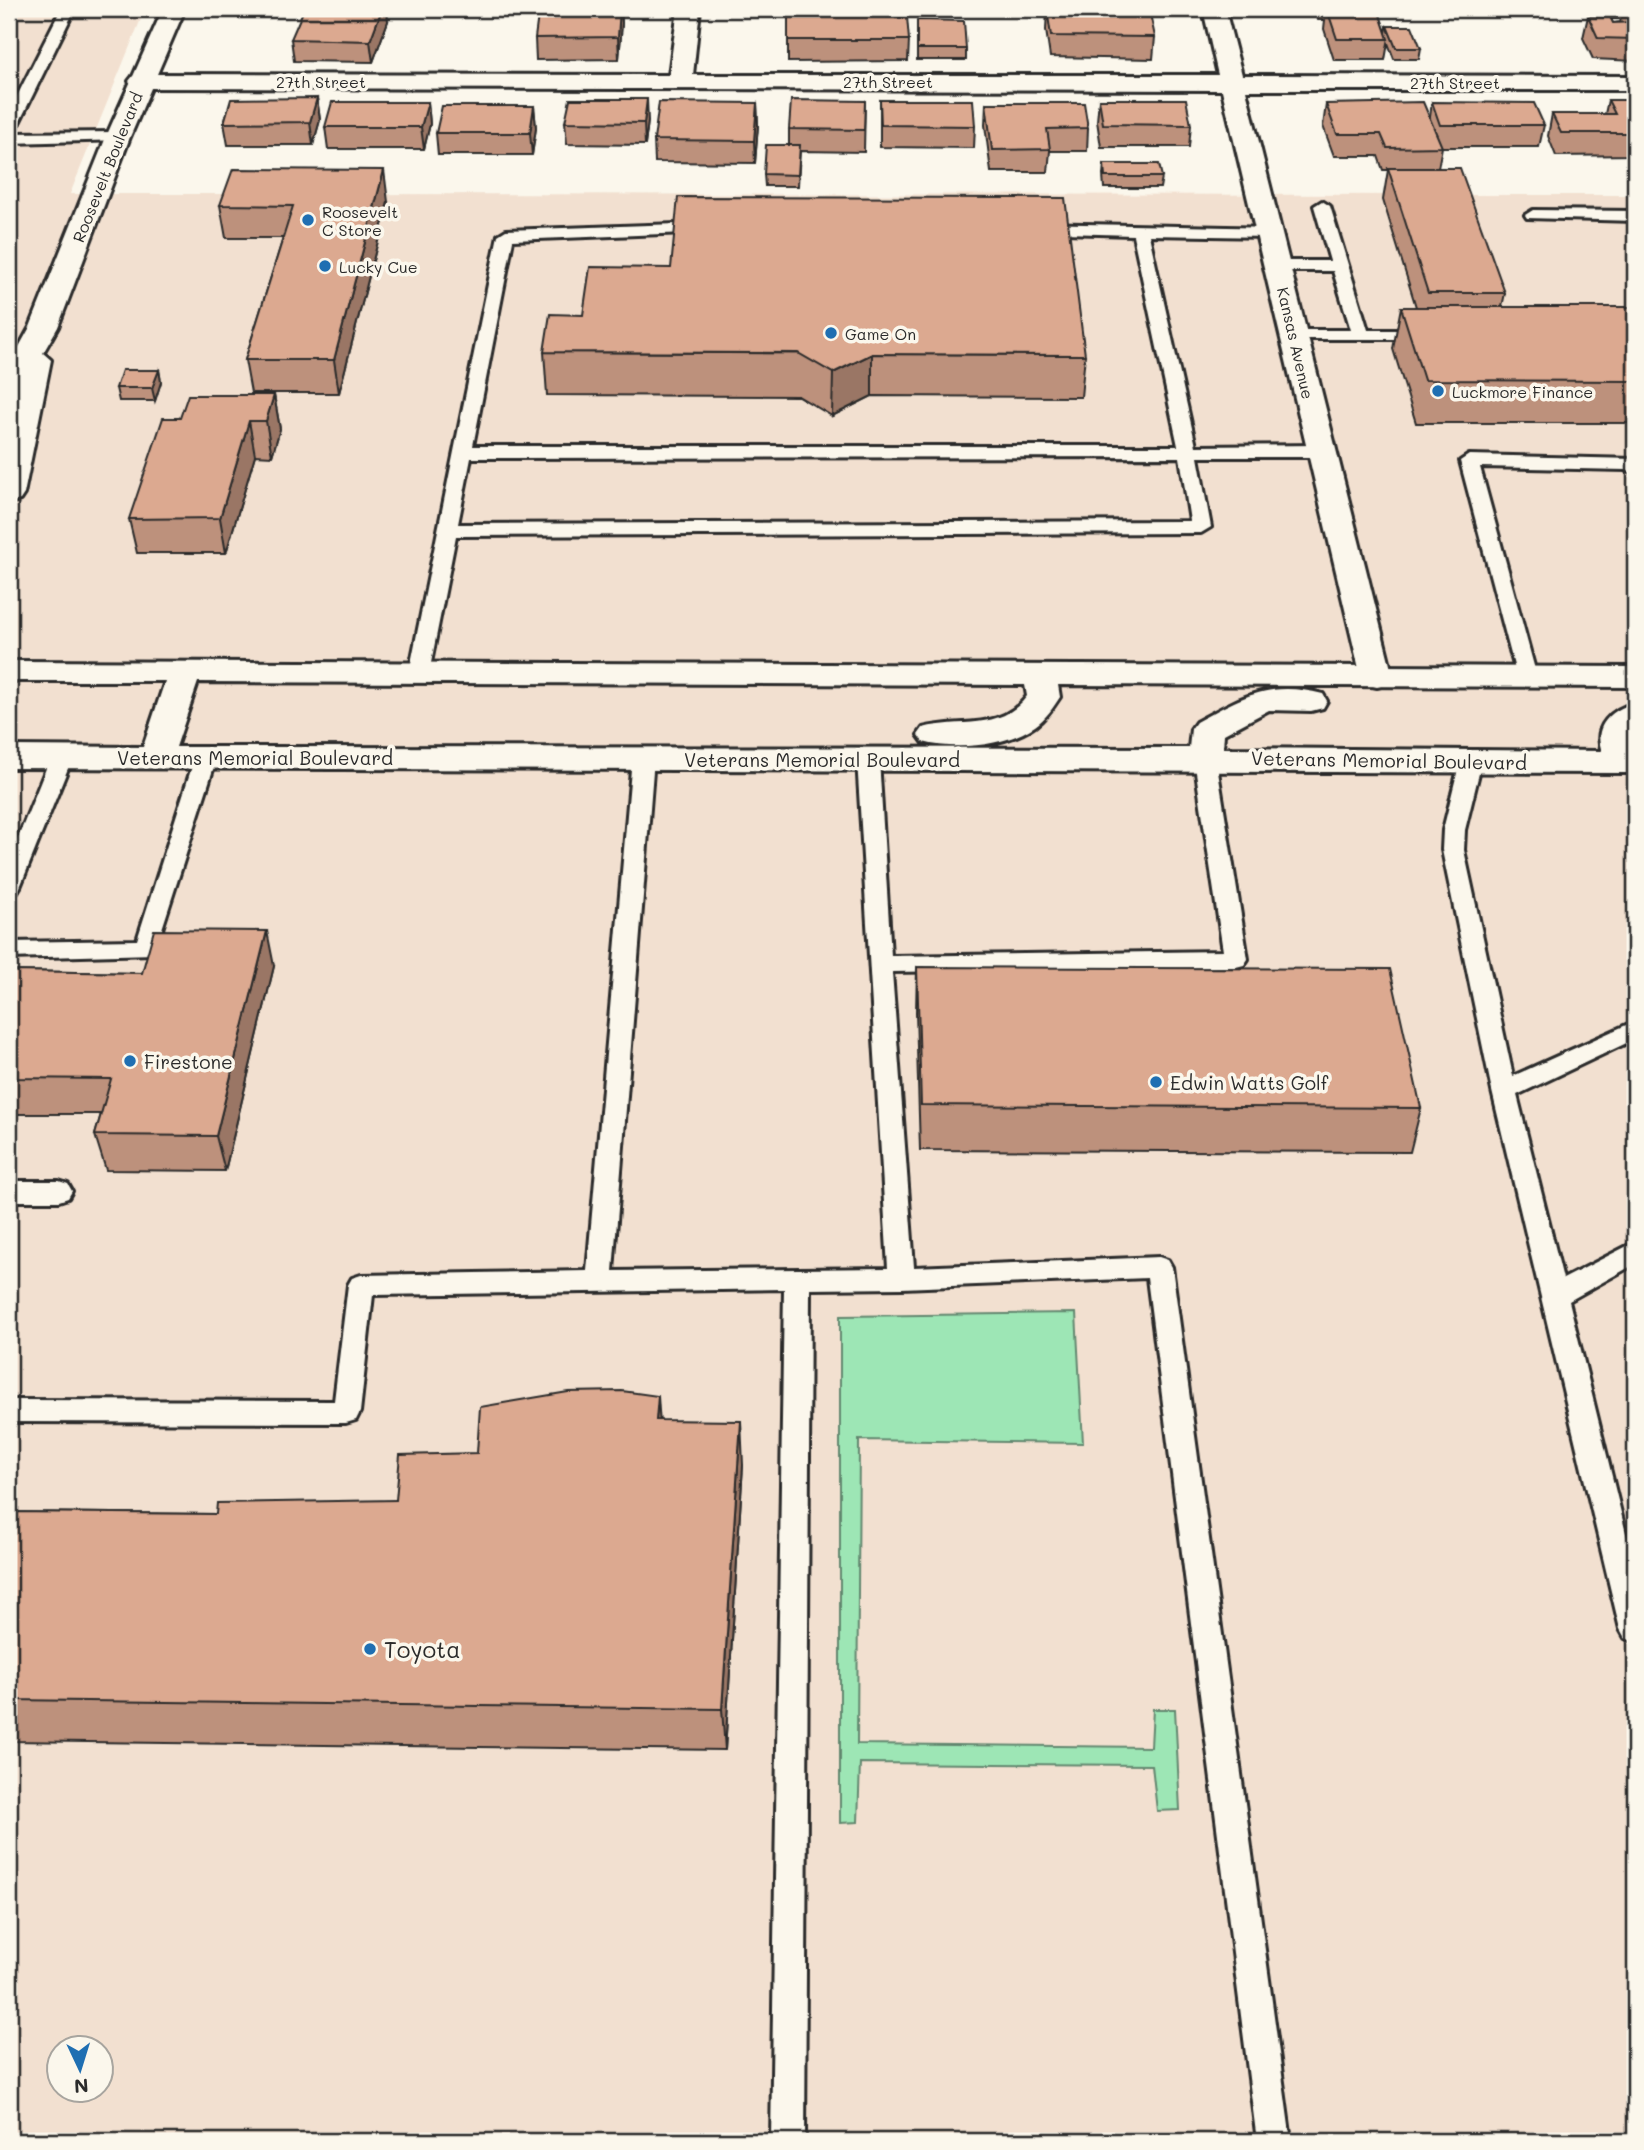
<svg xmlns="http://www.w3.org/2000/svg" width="1644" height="2150" viewBox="0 0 1644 2150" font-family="Mali,sans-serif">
<rect width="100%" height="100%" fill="#fbf7ec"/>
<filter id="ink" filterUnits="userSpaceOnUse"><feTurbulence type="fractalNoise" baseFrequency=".0143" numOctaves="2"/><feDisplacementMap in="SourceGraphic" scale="14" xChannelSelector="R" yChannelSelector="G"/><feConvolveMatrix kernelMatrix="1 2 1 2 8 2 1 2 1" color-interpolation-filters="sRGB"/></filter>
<g filter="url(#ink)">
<!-- built -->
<path fill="#f2e0d0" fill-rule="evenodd" d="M9 9H145L70 194 1635 195V2141H9ZM60 2048H102V2090H60Z"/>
<!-- green -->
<polygon fill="#9de6b5" stroke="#648870" stroke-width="2" points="1076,1313 1083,1443 859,1440 857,1744 1151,1747 1153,1709 1175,1709 1180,1810 1157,1811 1152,1765 860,1763 858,1822 840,1823 840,1316"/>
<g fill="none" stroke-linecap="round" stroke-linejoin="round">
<defs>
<g id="lane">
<polygon points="61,9 75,9 17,127 9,132 9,112"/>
<polygon points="118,132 126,137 124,140 9,143 9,133"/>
<polygon points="1322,201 1330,206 1368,330 1430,330 1439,335 1436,339 1288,339 1285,335 1294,330 1351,330 1333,271 1278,271 1270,266 1278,261 1330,261 1314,206"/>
<polygon points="1533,210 1635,211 1635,221 1527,218 1525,215"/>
<path d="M706 223 712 224 714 228 712 232 513 240 473 446H1178L1133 235 1030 232 1028 228 1036 223 1275 228 1277 232 1275 236 1269 237 1149 235 1196 446 1322 445 1331 451 1322 457H1198L1211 527 1201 533 456 536 429 673 426 677H412L409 673 498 235 506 230ZM1180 457 1190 521 458 524 471 458Z"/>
<polygon points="1469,455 1635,459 1635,475 1626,470 1480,467 1537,677 1534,681 1520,681 1517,677 1460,461"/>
<polygon points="62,749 70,751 73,756 20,887 17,892 9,895 9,860 51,756 54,751"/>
<polygon points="206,750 214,752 217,757 154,954 9,958 9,942 137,940 195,757 198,752"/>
<polygon points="643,751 651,753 654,758 613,1271 888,1268 857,759 860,754 876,754 879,759 891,956 1223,951 1194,759 1197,754 1213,754 1216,759 1248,959 1244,965 1236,967 892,972 914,1267 1159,1257 1168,1260 1172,1267 1291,2141 1257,2141 1147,1278 902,1288 810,1289 805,2141 771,2141 784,1289 373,1295 360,1412 356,1420 346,1423 9,1422 9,1400 334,1401 348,1285 352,1278 361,1275 587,1271 632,758 635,753"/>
<polygon points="1471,754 1479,756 1482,761 1465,830 1464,850 1513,1076 1635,1021 1635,1039 1517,1095 1563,1279 1635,1242 1635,1264 1569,1301 1635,1570 1635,1642 1625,1638 1620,1629 1492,1091 1442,850 1443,830 1460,761 1463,756"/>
<polygon points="9,1181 59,1181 68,1184 72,1191 68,1198 59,1201 9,1201"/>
</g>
<polygon id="street" points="678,9 700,9 693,75 1218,75 1203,9 1225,9 1242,75 1635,76 1635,90 1246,90 1393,677 1389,684 1377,687 1365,684 1361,677 1222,90 141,88 133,86 129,81 133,76 141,74 669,75"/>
<polygon id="secondary" points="163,9 185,9 130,137 58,327 43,353 51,360 24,494 20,500 9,503 9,426 15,396 9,397 9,365 30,327 106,137"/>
<path id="primary" d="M9 661 1635 667V687L1058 685 1060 697C1053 708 1046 718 1035 726 1007 746 956 751 923 742L918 735 923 728C961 718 1000 732 1027 696L1025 685 198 682 176 747 1189 748 1191 729 1196 722C1242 697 1268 680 1323 694L1327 701 1323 708 1311 711 1269 710 1224 734 1223 748 1602 751C1592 726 1612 709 1635 703V729L1632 742 1635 750V773L9 768V746L143 747 165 681H9Z"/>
</defs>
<!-- lane casing -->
<use href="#lane" stroke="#2b2b2b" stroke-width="6"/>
<!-- street casing -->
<use href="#street" stroke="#2b2b2b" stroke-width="6"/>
<!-- secondary casing -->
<use href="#secondary" stroke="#2b2b2b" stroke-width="6"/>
<!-- primary casing -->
<use href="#primary" stroke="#2b2b2b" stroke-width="6"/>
<!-- lane -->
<use href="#lane" fill="#fbf7ec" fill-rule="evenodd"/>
<!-- street -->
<use href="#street" fill="#fbf7ec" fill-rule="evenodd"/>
<!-- secondary -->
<use href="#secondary" fill="#fbf7ec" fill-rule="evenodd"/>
<!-- primary -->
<use href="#primary" fill="#fbf7ec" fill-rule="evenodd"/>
</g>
<!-- wall -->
<g fill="#bd917c" stroke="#2b2b2b" stroke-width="2" fill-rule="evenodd">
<polygon points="553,9 621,9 622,23 619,59 536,60 535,38 553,15"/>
<polygon points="788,9 887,17 909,40 908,61 788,62"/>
<polygon points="1047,9 1155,37 1153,59 1050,57 1046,30"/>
<polygon points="1314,9 1378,9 1386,33 1387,26 1421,48 1419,59 1394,59 1388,43 1385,60 1334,60 1324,29 1325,20 1318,20"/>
<path d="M1596 9H1635V61L1593 59 1583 38 1588 16H1600ZM1611 19H1621L1620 22 1613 23Z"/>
<polygon points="917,20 966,49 966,60 917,60"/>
<polygon points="388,21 373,62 294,61 291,39"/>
<polygon points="317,98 320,120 313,145 228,145 224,123"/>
<polygon points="1099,99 1191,125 1189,147 1101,147 1097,121"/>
<polygon points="880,100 975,126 974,148 880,147"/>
<polygon points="1608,100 1635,100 1635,155 1556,156 1548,136 1552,114 1605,114"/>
<polygon points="865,101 864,152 800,151 798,186 765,186 764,174 789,145 789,129"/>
<polygon points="428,102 430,124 424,149 328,149 325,127"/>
<polygon points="1432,102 1544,125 1539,147 1442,147 1438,168 1505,293 1502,307 1635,307 1635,423 1416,423 1393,349 1401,307 1416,307 1383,200 1388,170 1383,170 1378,156 1334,156 1323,126 1326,104 1430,117"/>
<polygon points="757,103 758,125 755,163 655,162 654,140"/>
<polygon points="986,103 1088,128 1087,151 1050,151 1048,172 991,172 985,125"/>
<polygon points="534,106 536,128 532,155 438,155 436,133"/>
<polygon points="648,121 645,145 567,144 565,122"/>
<polygon points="1104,164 1162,177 1160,188 1104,188 1103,175"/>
<polygon points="388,202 339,393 251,393 245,360 283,238 226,238 220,205"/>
<polygon points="544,352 1085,355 1081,397 872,396 832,416 798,396 547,395"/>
<polygon points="159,370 161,382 155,401 119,401 116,388"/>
<polygon points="274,395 280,429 272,456 255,455 226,553 137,553 129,519"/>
<polygon points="274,966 225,1171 106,1170 95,1135 101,1114 9,1114 9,971 142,973"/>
<polygon points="917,967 1421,1108 1410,1152 920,1150 916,1012"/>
<polygon points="659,1420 743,1465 725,1750 9,1741 9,1512 216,1514 396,1500 477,1453"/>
</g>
<!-- shaded-wall -->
<g fill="#9a7665" stroke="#2b2b2b" stroke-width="2">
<polygon points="382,9 387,9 388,21 373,62 370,41"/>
<polygon points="620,9 621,9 622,23 619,59 618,37"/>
<polygon points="317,98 320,120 313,145 310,122"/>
<polygon points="647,99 648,121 645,145 644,123"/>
<polygon points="428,102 430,124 424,149 421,127"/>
<polygon points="757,103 758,125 755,163 754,141"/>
<polygon points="534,106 536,128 532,155 530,133"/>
<polygon points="384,170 388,202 339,393 334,360"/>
<polygon points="872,354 872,396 832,416 833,373"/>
<polygon points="159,370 161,382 155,401 152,388"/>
<polygon points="274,395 280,429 272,456 266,421"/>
<polygon points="249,421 255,455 226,553 220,518"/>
<polygon points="267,931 274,966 225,1171 216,1136"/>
<polygon points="658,1396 661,1440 656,1420"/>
<polygon points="741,1421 743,1465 725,1750 722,1709"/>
</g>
<!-- building -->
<g fill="#dca990" stroke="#2b2b2b" stroke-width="2">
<polygon points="304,9 382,9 370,41 291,39"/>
<polygon points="568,9 620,9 618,37 535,38 538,15 567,14"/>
<polygon points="788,9 887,9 887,17 907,17 909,40 788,40"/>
<polygon points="1047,9 1149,9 1155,37 1051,36"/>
<polygon points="1327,9 1378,9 1388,39 1337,39"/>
<polygon points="1627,9 1635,9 1635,39 1598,38 1588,16 1610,17 1613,23 1634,22"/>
<polygon points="917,20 964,21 966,49 917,49"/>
<polygon points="1387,26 1412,26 1421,48 1396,48"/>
<polygon points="317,98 310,122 224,123 231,99"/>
<polygon points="570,99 647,99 644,123 565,122"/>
<polygon points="1099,99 1186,99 1191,125 1103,124"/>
<polygon points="791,100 865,101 864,130 789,129"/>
<polygon points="880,100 973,100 975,126 881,125"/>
<polygon points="1608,100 1635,100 1635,133 1561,133 1552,114 1615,114"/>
<polygon points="332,102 428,102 421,127 325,127"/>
<polygon points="659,102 757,103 754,141 654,140"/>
<polygon points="1423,102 1442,147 1387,148 1381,134 1337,134 1326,104"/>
<polygon points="1432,102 1534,103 1544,125 1440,125"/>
<polygon points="986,103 1084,103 1088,128 1047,129 1050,149 992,150"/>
<polygon points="442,106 534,106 530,133 436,133"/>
<polygon points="766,145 800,145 798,175 764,174"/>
<polygon points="1104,164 1159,164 1162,177 1105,177"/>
<polygon points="1388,168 1460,168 1505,293 1428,293"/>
<polygon points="233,169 384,170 334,360 245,360 293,206 220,205"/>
<polygon points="678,197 1065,198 1085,355 872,354 833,373 798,353 544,352 550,314 583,315 590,267 671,268"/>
<polygon points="1401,307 1635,307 1635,381 1424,380"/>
<polygon points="122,370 159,370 152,388 116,388"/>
<polygon points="188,395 274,395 266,421 249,421 220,518 129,519 163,418 180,418"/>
<polygon points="154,930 267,931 216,1136 95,1135 111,1079 9,1078 9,971 142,973"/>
<polygon points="917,967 1390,969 1421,1108 921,1105"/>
<polygon points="622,1391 658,1396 656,1420 741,1421 722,1709 9,1700 9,1512 216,1514 217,1503 396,1500 400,1455 477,1453 480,1407 568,1392"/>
</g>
</g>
<!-- markers -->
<g fill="#1f6fb2" stroke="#fbf7ec" stroke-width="2.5">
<circle cx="308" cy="220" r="7"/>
<circle cx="325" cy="266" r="7"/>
<circle cx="831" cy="333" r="7"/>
<circle cx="1438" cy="391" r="7"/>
<circle cx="130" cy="1061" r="7"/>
<circle cx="1156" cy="1082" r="7"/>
<circle cx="370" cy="1649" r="7"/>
</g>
<g text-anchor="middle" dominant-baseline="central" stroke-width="7" stroke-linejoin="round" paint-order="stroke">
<!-- far-street labels -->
<g font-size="16" fill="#2b2b2b" stroke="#fbf7ec">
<text x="321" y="81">27th Street</text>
<text x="888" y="81">27th Street</text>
<text x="1455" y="82">27th Street</text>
<text transform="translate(107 167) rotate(-68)">Roosevelt Boulevard</text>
<text transform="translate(1296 343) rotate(77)">Kansas Avenue</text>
</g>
<!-- far-poi labels -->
<g font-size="16" fill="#2b2b2b" stroke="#fbf7ec" text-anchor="start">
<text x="322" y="211">Roosevelt<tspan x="322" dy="18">C Store</tspan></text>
<text x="339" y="266">Lucky Cue</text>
<text x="845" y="333">Game On</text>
<text x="1452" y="391">Luckmore Finance</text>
</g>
<!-- street labels -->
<g font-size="19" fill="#2b2b2b" stroke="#fbf7ec">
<text x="255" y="757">Veterans Memorial Boulevard</text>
<text x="822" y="759">Veterans Memorial Boulevard</text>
<text transform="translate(1389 760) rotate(1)">Veterans Memorial Boulevard</text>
</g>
<!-- poi labels -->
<g font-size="19" fill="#2b2b2b" stroke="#fbf7ec" text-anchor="start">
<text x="144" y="1061">Firestone</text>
<text x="1170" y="1082">Edwin Watts Golf</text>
</g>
<!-- near-poi labels -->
<g font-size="23" fill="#2b2b2b" stroke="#fbf7ec" text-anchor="start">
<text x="384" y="1649">Toyota</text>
</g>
</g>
<!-- margin -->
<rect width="1644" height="2150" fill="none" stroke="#fbf7ec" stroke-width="35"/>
<rect x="18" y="18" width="1609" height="2115" fill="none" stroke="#2b2b2b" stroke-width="2.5" filter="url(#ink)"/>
<!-- north arrow -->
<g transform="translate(80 2069) rotate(176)"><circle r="33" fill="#fbf7ec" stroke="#a8a59f" stroke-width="2"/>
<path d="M0-5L12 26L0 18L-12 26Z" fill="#1f6fb2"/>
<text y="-10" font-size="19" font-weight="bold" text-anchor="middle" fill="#2b2b2b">N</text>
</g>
</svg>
